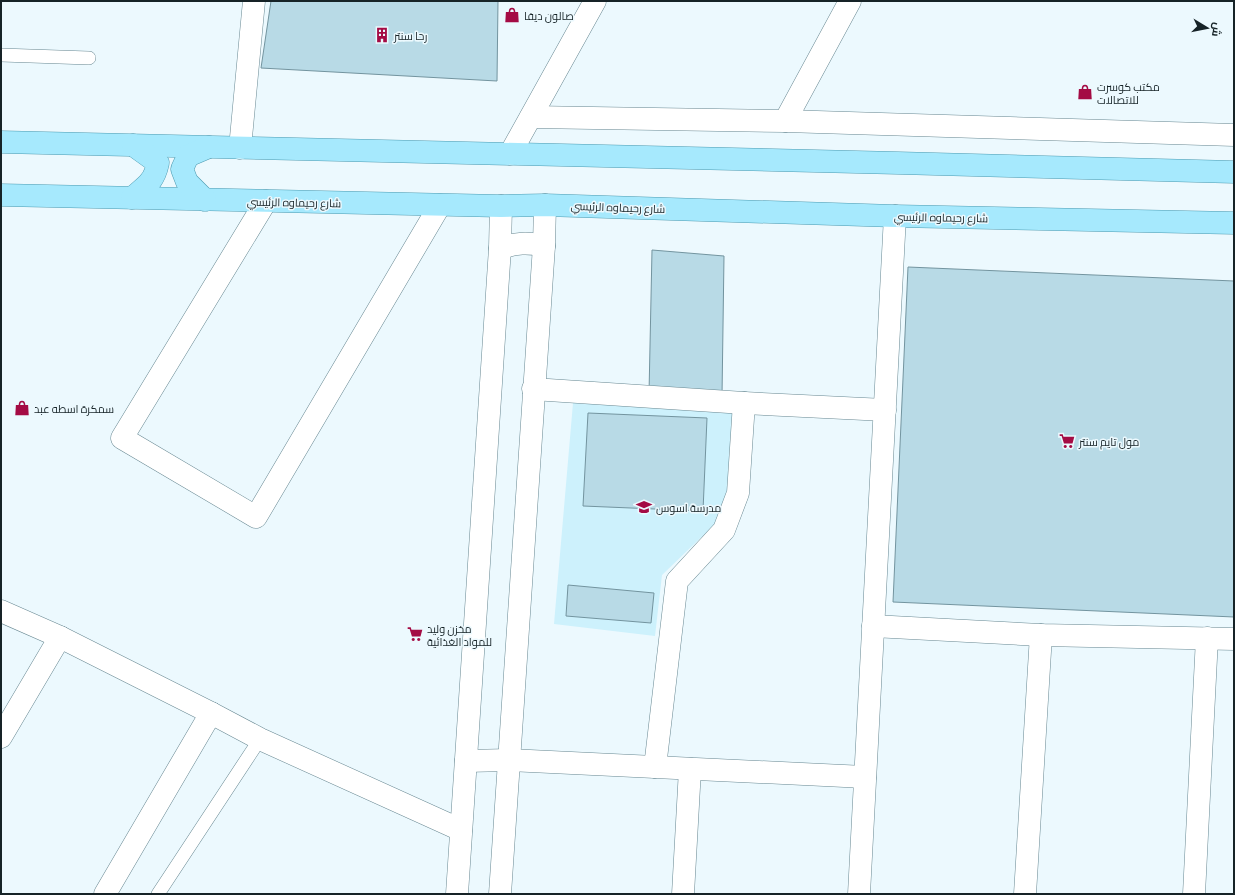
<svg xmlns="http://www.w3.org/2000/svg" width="1235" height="895" viewBox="0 0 1235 895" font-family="Manrope,Cairo,sans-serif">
<rect width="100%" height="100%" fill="#ecf9fe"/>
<!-- built -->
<polygon fill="#cdf1fc" points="573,403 737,411 731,493 717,522 662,575 655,636 554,624"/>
<!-- building -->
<g fill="#b8dae6" stroke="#73949f">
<polygon points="271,1 498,1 497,81 261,68"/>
<polygon points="652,250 724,256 722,396 649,394"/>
<polygon points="908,267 1234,281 1234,617 893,602"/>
<polygon points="588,413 707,418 703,511 583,506"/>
<polygon points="568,585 654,593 651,623 566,616"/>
</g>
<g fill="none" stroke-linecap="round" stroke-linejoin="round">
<defs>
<g id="service">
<polyline points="1,55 89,58"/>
<polyline points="158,894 260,739"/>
</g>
<g id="minor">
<polyline points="531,117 785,121 1234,135"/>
<polyline points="785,121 850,1"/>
<polyline points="240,148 254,1"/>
<polyline points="266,201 122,438 256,517 440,205"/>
<polyline points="533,389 744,403 885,410"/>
<polyline points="1,611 60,637 211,713 260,739 461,830"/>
<polyline points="873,626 1041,635 1234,639"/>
<polyline points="1,737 60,637"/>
<polyline points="466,761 509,760 865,777"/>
<polyline points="655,767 677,581 724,530 738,493 744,403"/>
<polyline points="105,894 211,713"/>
<polyline points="683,894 690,769"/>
<polyline points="859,894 895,216"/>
<polyline points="1025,894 1041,635"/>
<polyline points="1194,894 1207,638"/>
</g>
<g id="tertiary">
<path d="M500 248C516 243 528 242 544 246"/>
<polyline points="457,894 500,248 501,206"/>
<polyline points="500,894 544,246 545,205"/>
</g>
<polyline id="secondary" points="510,154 595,1"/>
<g id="primary">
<polyline points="1,142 898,163 1234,172"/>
<polyline points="1,195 501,206 545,205 895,216 1234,223"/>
<path d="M132 198C146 186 154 182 158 163L133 145"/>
<polyline points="205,200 187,182 182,169 188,156 209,147"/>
</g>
</defs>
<!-- service casing -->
<use href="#service" stroke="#688892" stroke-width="14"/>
<!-- minor casing -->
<use href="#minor" stroke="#688892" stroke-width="23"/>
<!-- tertiary casing -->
<use href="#tertiary" stroke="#688892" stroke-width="23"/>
<!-- secondary casing -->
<use href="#secondary" stroke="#688892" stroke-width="23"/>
<!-- primary casing -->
<use href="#primary" stroke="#4d9bb1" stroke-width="23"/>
<!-- service -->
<use href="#service" stroke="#fff" stroke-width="13"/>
<!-- minor -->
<use href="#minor" stroke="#fff" stroke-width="22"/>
<!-- tertiary -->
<use href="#tertiary" stroke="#fff" stroke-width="22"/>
<!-- secondary -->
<use href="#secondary" stroke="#fff" stroke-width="22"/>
<!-- primary -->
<use href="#primary" stroke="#a6e9fd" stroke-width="22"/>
</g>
<!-- icons -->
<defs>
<symbol id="shop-bare" viewBox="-9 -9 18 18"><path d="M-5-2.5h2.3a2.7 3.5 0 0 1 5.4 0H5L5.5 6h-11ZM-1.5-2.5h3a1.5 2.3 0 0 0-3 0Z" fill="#a40b44" stroke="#ecf9fe" stroke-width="2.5" paint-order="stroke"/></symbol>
<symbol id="building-bare" viewBox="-9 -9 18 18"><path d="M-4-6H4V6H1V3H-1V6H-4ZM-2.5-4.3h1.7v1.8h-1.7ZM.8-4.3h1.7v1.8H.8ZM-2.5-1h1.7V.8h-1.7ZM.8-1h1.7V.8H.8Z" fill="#a40b44" stroke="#ecf9fe" stroke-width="2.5" paint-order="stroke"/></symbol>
<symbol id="supermarket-bare" viewBox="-9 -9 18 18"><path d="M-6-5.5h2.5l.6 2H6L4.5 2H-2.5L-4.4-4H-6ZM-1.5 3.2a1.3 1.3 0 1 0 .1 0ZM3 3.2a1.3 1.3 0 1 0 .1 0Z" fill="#a40b44" stroke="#ecf9fe" stroke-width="2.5" paint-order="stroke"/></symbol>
<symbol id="school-bare" viewBox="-9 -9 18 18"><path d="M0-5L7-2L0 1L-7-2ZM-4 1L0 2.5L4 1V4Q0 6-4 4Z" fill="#a40b44" stroke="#ecf9fe" stroke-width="2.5" paint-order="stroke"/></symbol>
</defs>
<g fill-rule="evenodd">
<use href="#shop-bare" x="501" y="4" width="22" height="22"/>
<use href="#building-bare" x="371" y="24" width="22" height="22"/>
<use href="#shop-bare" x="1074" y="81" width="22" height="22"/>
<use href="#shop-bare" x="11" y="397" width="22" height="22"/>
<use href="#supermarket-bare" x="1056" y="430" width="22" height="22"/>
<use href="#school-bare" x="633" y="496" width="22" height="22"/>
<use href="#supermarket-bare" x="404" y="623" width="22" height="22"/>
</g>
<g text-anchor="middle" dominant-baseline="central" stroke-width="3" stroke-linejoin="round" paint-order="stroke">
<!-- poi labels -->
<g font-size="11" fill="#162327" stroke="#ecf9fe" text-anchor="start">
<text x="524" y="15">صالون ديفا</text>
<text x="394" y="35">رحا سنتر</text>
<text x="1097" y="86">مكتب كوسرت<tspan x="1097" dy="13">للاتصالات</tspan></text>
<text x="34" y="408">سمكرة اسطه عبد</text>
<text x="1079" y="441">مول تايم سنتر</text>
<text x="656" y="507">مدرسة اسوس</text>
<text x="427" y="628">مخزن وليد<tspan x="427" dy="13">للمواد الغذائية</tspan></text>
</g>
<!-- street labels -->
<g font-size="11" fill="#162327" stroke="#ecf9fe">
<text transform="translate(294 202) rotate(1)">شارع رحيماوه الرئيسي</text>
<text transform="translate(618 207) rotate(2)">شارع رحيماوه الرئيسي</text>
<text transform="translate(941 217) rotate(1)">شارع رحيماوه الرئيسي</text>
</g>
</g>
<!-- border -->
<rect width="1235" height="895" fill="none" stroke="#162327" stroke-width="4"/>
<!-- north arrow -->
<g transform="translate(1207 28) rotate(100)" stroke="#ecf9fe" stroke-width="3" paint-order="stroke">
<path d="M0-3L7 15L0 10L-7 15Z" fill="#162327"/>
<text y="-6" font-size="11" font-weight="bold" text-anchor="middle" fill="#162327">ش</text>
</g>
</svg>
